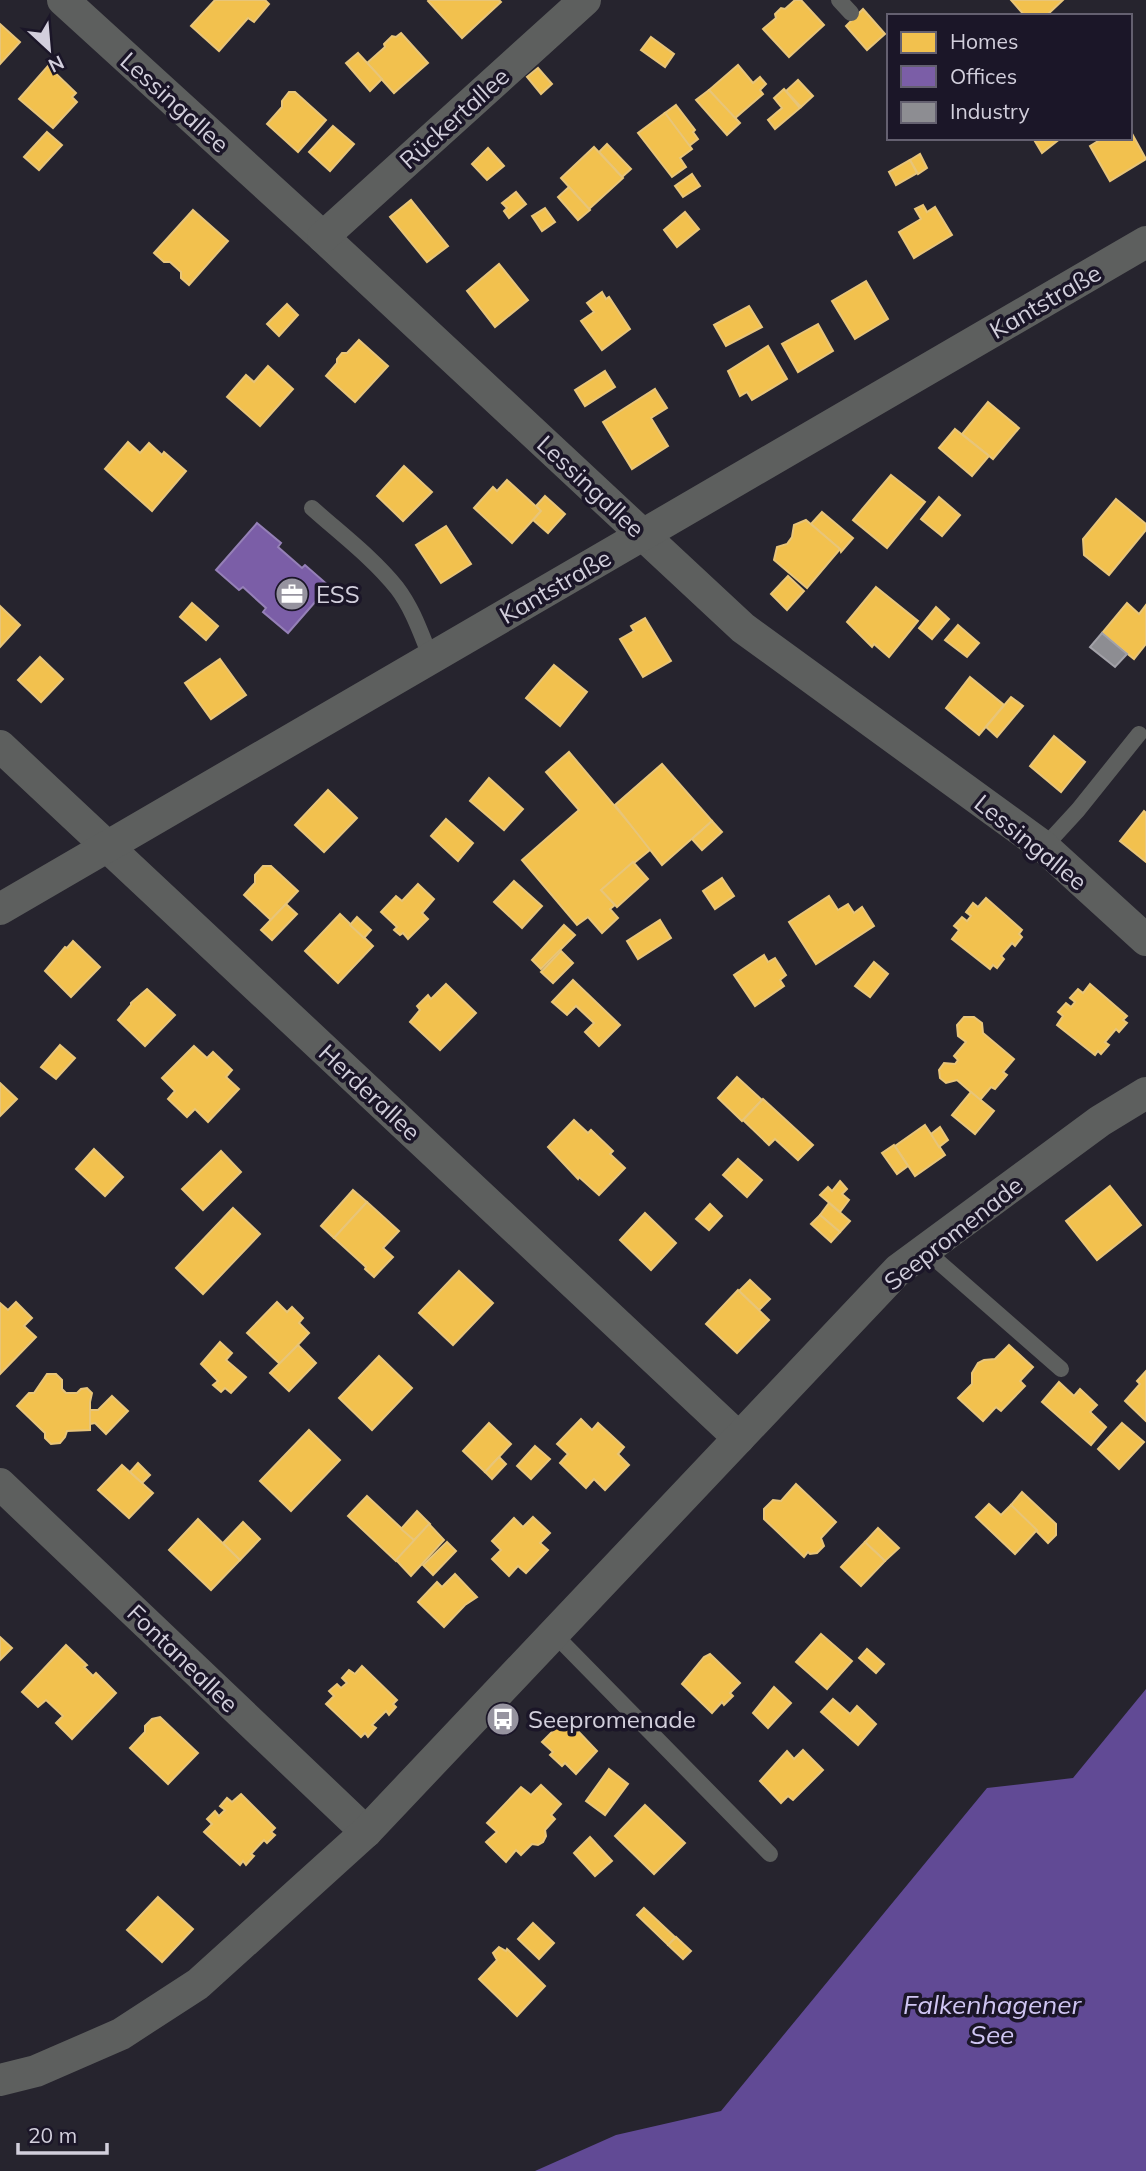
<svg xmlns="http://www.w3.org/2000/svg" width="1146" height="2171" viewBox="0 0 1146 2171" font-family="Mulish,sans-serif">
<rect width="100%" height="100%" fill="#26242e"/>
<!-- water -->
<polygon fill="#614a95" points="1146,1689 1146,2171 535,2171 616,2135 721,2111 987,1788 1073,1778"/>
<!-- homes -->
<g fill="#f2c14e" stroke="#e8c579" stroke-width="2">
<polygon points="215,0 265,0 269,4 254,22 248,18 219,51 191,26"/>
<polygon points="429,0 499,0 501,2 462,38 428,1"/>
<polygon points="795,0 801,0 824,25 789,57 763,29 776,18 775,14 781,8 785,9"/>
<polygon points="1011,0 1063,0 1046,16 1025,16"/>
<polygon points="863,9 885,34 867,50 846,26"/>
<polygon points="0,24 20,42 0,64"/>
<polygon points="401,33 428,63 394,93 367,63 385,47 384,44 392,36 396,37"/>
<polygon points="651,37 674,54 665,67 641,50"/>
<polygon points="358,53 382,79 370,91 346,63"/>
<polygon points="738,65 753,83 760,77 766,84 760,90 763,94 734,119 709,90"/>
<polygon points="48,66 76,93 72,97 77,102 53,128 19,99"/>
<polygon points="538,68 552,84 541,94 527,77"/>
<polygon points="798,80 813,96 801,107 786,91"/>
<polygon points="784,89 800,108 775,129 768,120 782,108 774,98"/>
<polygon points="709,90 740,123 727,135 696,100"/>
<polygon points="289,92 295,92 326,120 298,152 267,124 282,107 282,101"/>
<polygon points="676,105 695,130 693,132 698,139 689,146 665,113"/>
<polygon points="665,113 692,149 680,158 686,167 672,177 638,133"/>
<polygon points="333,126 354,144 330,171 309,152"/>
<polygon points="1130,130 1146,159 1110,181 1090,146 1103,138 1130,138"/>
<polygon points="47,132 62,145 39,170 24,157"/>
<polygon points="1033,138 1061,138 1042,153"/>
<polygon points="607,144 631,169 622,177 599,152"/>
<polygon points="594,147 623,178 589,209 561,178"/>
<polygon points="488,148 504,166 487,180 472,164"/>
<polygon points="920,154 927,168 918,174 910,160"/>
<polygon points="910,160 917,173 896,185 889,172"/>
<polygon points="692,174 700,186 683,197 675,186"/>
<polygon points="569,187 590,210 578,220 558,197"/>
<polygon points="516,192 526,204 509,218 504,211 507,208 502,203"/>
<polygon points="411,200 448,246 427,262 390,217"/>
<polygon points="923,205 927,212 935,207 952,235 914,258 899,232 921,219 915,209"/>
<polygon points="545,208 555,222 542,231 532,216"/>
<polygon points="193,210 228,241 189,285 181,278 181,272 170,262 164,262 154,253"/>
<polygon points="685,212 699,229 677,247 664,230"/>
<polygon points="499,264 528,300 495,327 467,291"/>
<polygon points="866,281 888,319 855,339 832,301"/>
<polygon points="602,292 606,299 609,297 630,329 602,350 581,321 594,312 587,303"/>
<polygon points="287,304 298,315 279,336 267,324"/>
<polygon points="749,306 762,327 726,346 714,325"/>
<polygon points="818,324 833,351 798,372 782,344"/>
<polygon points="359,340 388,366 355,402 326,376 337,363 337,359 342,353 347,353"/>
<polygon points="768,346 787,379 752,400 747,392 740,396 728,371"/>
<polygon points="268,366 293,389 260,426 227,397 246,375 254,382"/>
<polygon points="605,371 615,387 585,406 575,390"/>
<polygon points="655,389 667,408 651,418 668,446 632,469 603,422"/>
<polygon points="988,402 1019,428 993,459 962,434"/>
<polygon points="955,429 989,456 972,476 939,448"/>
<polygon points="128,442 140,453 149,443 162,455 164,452 186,471 152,511 105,469"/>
<polygon points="404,466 432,492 403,521 377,496"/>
<polygon points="891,475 925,502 887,548 853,520"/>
<polygon points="507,480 541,511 512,543 474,508 493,487 497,491"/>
<polygon points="545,496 565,514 548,533 533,520 541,511 536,506"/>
<polygon points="939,497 960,515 942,536 921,519"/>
<polygon points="1116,499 1146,524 1146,530 1109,575 1084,555 1083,539"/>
<polygon points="822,512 853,538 841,552 840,549 811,524"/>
<polygon points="806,520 840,549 807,588 774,560 777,547 787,544 792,537 794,525"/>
<polygon points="446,526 471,564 441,583 416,545"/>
<polygon points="788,576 804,591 787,610 771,594"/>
<polygon points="876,587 918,621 889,657 874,644 872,647 847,622"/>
<polygon points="192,603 218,626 206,640 180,617"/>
<polygon points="1127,603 1139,614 1146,605 1146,644 1134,659 1102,633"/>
<polygon points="0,606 20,625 0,647"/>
<polygon points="936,607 949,619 932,639 919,628"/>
<polygon points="645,618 671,661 643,677 620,639 634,631 631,626"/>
<polygon points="958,625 979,643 967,657 945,640"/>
<polygon points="40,657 63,679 41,702 18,680"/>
<polygon points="220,659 246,695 211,719 185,683"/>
<polygon points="554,665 587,692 560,726 526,698"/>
<polygon points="970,677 1004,705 979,735 946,708"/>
<polygon points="1011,697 1023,706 997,737 986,727"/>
<polygon points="1054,736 1085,762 1061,792 1030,766"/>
<polygon points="569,752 651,849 601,890 615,905 610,909 618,918 602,933 588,917 577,925 522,860 579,810 546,772"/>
<polygon points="662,764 712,821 662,865 615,805"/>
<polygon points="489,778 523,809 504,830 470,801"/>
<polygon points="328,790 357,818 324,852 295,825"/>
<polygon points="1144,811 1146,813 1146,862 1120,841"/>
<polygon points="446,819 473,843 458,861 431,836"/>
<polygon points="712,821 722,832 702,850 692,839"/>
<polygon points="633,862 648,879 617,907 601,890"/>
<polygon points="263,866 271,866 298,891 271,920 244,895 255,883 255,875"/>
<polygon points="722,878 734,896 715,909 703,891"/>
<polygon points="514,881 542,906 522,928 494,902"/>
<polygon points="418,884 434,899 422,913 428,919 408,939 403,933 400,935 394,930 397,927 381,912 396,896 402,901"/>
<polygon points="829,896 838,910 848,904 854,913 862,907 874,926 816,964 789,922"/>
<polygon points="986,898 1022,930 1019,934 1022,937 1015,946 1012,943 1001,956 1004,959 997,968 993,965 990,969 952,939 959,930 954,926 962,917 967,921 971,916 966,912 973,903 978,907"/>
<polygon points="286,904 297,914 272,940 261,930"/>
<polygon points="340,914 373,946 338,983 305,951"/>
<polygon points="357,917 371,930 364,938 350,925"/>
<polygon points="660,920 671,938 638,959 627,941"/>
<polygon points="564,925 575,935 541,969 532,960"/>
<polygon points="73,941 100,967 71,997 45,971 65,947 67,948"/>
<polygon points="561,951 573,963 553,983 541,972"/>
<polygon points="764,955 768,962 775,958 786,975 780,980 784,986 755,1006 734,975"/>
<polygon points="874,962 888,974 870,997 855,986"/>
<polygon points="573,980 620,1025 599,1046 585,1032 594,1023 576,1006 567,1015 552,1002"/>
<polygon points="446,984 476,1013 440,1050 410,1022 420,1010 417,1006 428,995 431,999"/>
<polygon points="1090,984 1127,1016 1123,1020 1127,1023 1119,1032 1116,1029 1105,1042 1109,1045 1101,1054 1098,1051 1095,1055 1057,1025 1063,1016 1058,1012 1066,1003 1071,1007 1075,1002 1070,998 1078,989 1083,993"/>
<polygon points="147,989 175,1015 145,1046 118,1020 131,1005 131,1003"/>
<polygon points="964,1017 974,1017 982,1023 983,1033 1014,1059 1003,1072 1007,1075 995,1089 991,1087 980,1100 957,1080 946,1083 940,1078 939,1070 944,1063 955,1064 958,1060 954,1056 966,1042 958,1036 957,1025"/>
<polygon points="60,1045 75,1058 56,1079 41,1067"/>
<polygon points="194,1046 207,1058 213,1052 232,1070 226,1077 239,1089 208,1122 195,1109 187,1117 168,1099 175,1091 162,1078"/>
<polygon points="737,1077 762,1100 742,1121 718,1098"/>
<polygon points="0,1083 17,1099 0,1116"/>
<polygon points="971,1092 994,1111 975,1134 952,1115"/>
<polygon points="763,1099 813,1145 798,1160 775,1139 769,1145 743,1120"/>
<polygon points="574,1120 588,1133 591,1130 613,1151 610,1154 625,1168 599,1195 579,1177 578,1179 548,1147"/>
<polygon points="925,1125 945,1155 915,1176 895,1146"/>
<polygon points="940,1127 948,1140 939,1147 931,1134"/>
<polygon points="894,1145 908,1166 897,1174 882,1153"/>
<polygon points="94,1149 123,1177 105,1196 76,1169"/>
<polygon points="221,1151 241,1172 203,1210 182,1189"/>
<polygon points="738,1159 762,1180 747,1197 723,1175"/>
<polygon points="840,1181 847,1189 842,1194 849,1200 840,1212 820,1195 828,1187 832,1191"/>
<polygon points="1110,1186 1141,1225 1097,1260 1066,1221"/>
<polygon points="353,1190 367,1202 334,1238 321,1226"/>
<polygon points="367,1202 399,1231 383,1248 393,1257 374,1277 365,1269 366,1267 334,1238"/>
<polygon points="829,1203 850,1221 840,1232 820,1215"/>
<polygon points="710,1204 722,1216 709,1230 696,1219"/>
<polygon points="233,1208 260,1234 203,1294 176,1268"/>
<polygon points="645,1213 676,1243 651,1270 620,1240"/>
<polygon points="820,1215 840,1232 831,1242 811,1224"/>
<polygon points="459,1271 493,1303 453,1345 419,1313"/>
<polygon points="750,1280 770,1299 759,1310 739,1291"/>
<polygon points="738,1290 769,1320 737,1353 706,1324"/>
<polygon points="16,1302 32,1318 24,1326 36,1337 0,1374 0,1303 8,1310"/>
<polygon points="277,1302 287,1312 292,1307 303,1318 299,1323 309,1333 280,1364 247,1333"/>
<polygon points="220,1342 232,1353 226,1360 246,1377 231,1393 225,1388 221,1392 213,1385 218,1381 201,1364"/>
<polygon points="298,1345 316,1363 289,1391 270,1373"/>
<polygon points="1009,1345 1033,1367 1020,1381 1025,1386 1001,1411 996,1407 983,1421 958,1398 972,1384 972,1373 978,1363 984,1360 995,1359"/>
<polygon points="379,1356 412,1388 372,1430 339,1398"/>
<polygon points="1146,1371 1146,1421 1125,1401 1140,1384 1137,1381"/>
<polygon points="47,1374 56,1374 62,1380 62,1389 66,1393 77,1393 81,1389 87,1388 92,1393 90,1402 90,1430 67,1431 65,1437 60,1443 51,1444 45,1438 45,1433 17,1406 29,1393 34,1393"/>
<polygon points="1059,1382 1074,1396 1080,1389 1097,1405 1090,1412 1106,1427 1091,1445 1042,1402"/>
<polygon points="112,1396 128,1411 106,1434 95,1423 90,1424 90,1410 98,1410"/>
<polygon points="581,1419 592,1430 598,1423 624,1447 618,1454 629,1465 605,1490 594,1479 586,1488 560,1463 568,1454 557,1444"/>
<polygon points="489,1423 511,1444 485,1472 463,1451"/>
<polygon points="1122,1423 1144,1442 1119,1469 1098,1449"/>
<polygon points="309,1430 340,1460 291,1511 260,1481"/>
<polygon points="535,1446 550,1459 531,1479 517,1466"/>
<polygon points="499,1457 506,1464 492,1479 485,1472"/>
<polygon points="138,1463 150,1475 142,1483 130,1472"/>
<polygon points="122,1465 153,1493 129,1518 98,1490"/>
<polygon points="796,1484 836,1522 821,1538 824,1546 817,1553 810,1554 808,1552 804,1557 764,1519 764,1509 773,1500 781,1501"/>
<polygon points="1022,1492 1056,1524 1056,1535 1048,1543 1011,1505"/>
<polygon points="367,1496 415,1541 396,1561 348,1516"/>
<polygon points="989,1504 1001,1515 1011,1505 1037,1530 1015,1554 976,1517"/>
<polygon points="417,1511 430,1524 414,1540 401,1529"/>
<polygon points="533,1517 550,1533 540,1543 548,1550 526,1573 518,1566 509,1576 492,1559 501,1550 492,1541 514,1518 523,1527"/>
<polygon points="198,1519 240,1560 211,1590 169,1550"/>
<polygon points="243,1522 260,1539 240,1560 223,1543"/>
<polygon points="429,1524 444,1540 411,1576 396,1560"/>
<polygon points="878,1528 899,1548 885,1561 865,1542"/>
<polygon points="447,1542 456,1551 433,1575 423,1565"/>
<polygon points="865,1542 885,1561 861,1586 841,1567"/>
<polygon points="455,1574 477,1597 465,1605 444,1627 418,1602 437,1582 442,1587"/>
<polygon points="821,1634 852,1661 827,1689 796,1662"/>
<polygon points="0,1637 12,1648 0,1660"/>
<polygon points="66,1645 87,1665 84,1667 93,1676 96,1673 116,1693 72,1739 56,1723 63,1716 46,1700 38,1707 22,1692"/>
<polygon points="867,1649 884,1664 876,1673 859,1658"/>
<polygon points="710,1654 740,1683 730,1693 733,1696 724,1705 722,1702 712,1713 682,1684 704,1657"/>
<polygon points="362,1666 397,1700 393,1704 396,1707 389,1715 386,1711 372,1725 376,1728 368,1737 365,1733 361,1737 326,1704 334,1696 329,1691 337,1684 341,1688 347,1683 342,1678 349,1670 355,1674"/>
<polygon points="774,1687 791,1703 768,1728 753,1713"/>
<polygon points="833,1699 850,1714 857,1706 876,1724 858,1745 821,1712"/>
<polygon points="160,1717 198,1753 168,1784 130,1748 145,1732 145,1726 152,1719"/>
<polygon points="564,1720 576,1731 577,1730 597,1751 576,1774 565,1763 562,1766 550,1755 553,1752 542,1742"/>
<polygon points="803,1750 823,1770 793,1800 788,1796 781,1803 760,1781 787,1751 794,1759"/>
<polygon points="609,1769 628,1784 605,1815 586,1801"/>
<polygon points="541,1785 561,1804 551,1815 555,1819 545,1830 546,1836 543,1842 538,1845 532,1844 521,1855 516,1850 506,1862 486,1842 497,1832 487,1823 521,1787 531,1795"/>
<polygon points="241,1794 275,1828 271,1832 275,1835 267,1843 264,1840 251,1854 254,1856 246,1865 243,1861 240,1865 204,1832 212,1824 207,1819 215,1811 219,1816 225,1810 220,1806 227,1798 232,1802"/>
<polygon points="645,1805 685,1843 654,1874 615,1836"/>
<polygon points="590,1837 612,1861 595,1876 574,1853"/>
<polygon points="158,1897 193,1929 162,1962 127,1930"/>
<polygon points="644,1908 676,1938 668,1945 637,1915"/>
<polygon points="533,1923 554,1943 539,1959 518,1939"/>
<polygon points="676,1937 691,1951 683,1959 668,1945"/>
<polygon points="499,1947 506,1951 507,1949 545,1986 517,2016 479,1979 497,1960 493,1953"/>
</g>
<!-- offices -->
<polygon fill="#7b5ea7" stroke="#9580b7" stroke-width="2" points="257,523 281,543 278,547 302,568 305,565 329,586 288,633 263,612 266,608 243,587 239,590 216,570"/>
<!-- industry -->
<polygon fill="#8d8d92" stroke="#a2a1a8" stroke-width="2" points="1102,633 1127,654 1115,667 1090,647"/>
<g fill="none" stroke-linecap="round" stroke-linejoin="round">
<!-- lane -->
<g stroke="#5d5f5e" stroke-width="16">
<polyline points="839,0 851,13"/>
<path d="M312 508C341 534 373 558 397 588 413 609 421 634 431 658"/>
<polyline points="1044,847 1078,810 1139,734"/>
<polyline points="925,1250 1061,1369"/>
<polyline points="554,1634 770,1854"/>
</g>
<!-- street -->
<g stroke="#5d5f5e" stroke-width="32">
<polyline points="63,0 323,237 743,628 1044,847 1146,940"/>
<polyline points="323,237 585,0"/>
<polyline points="0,746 739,1438"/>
<polyline points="0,909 1146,242"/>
<polyline points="0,1484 366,1832"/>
<polyline points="0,2080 36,2071 121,2034 198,1984 366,1832 898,1270 1100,1121 1146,1093"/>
</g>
</g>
<!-- icons -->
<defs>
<symbol id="office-disc" viewBox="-11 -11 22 22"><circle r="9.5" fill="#96939f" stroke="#1b1628"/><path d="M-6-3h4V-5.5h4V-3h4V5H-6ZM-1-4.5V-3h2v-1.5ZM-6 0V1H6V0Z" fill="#fff"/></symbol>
<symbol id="bus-disc" viewBox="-11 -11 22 22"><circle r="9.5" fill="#96939f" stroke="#1b1628"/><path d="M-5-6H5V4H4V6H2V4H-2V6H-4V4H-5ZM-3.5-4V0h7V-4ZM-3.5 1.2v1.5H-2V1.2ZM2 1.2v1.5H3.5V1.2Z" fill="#fff"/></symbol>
</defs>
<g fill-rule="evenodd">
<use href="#office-disc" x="273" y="575" width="38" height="38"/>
<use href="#bus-disc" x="484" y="1700" width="38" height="38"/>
</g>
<g text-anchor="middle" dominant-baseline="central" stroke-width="7" stroke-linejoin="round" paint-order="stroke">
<!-- street labels -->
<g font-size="24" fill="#d2cfdc" stroke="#1b1628">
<text transform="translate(175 102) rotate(42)">Lessingallee</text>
<text transform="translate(454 118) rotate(-42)">Rückertallee</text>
<text transform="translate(1045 301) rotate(-30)">Kantstraße</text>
<text transform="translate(591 486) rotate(43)">Lessingallee</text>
<text transform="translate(555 586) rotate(-30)">Kantstraße</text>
<text transform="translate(1031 842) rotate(39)">Lessingallee</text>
<text transform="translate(370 1092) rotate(43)">Herderallee</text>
<text transform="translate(953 1233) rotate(-38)">Seepromenade</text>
<text transform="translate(183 1658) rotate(44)">Fontaneallee</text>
</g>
<!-- poi labels -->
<g font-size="24" fill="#d2cfdc" stroke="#1b1628" text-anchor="start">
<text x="316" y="594">ESS</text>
<text x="528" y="1719">Seepromenade</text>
</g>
<!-- water labels -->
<g font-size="26" font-style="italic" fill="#d0c6f3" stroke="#1b1628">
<text x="992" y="2004">Falkenhagener<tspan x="992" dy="30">See</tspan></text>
</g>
</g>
<!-- legend -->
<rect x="887" y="14" width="245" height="126" fill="#1b1628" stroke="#646070" stroke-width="2"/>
<rect x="901" y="32" width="35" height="21" fill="#f2c14e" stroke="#646070" stroke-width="2"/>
<text x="950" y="49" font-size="21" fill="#d2cfdc">Homes</text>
<rect x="901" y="66" width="35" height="21" fill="#7b5ea7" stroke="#646070" stroke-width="2"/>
<text x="950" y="84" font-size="21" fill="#d2cfdc">Offices</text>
<rect x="901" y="102" width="35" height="21" fill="#8d8d92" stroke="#646070" stroke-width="2"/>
<text x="950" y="119" font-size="21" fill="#d2cfdc">Industry</text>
<!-- north arrow -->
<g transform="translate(49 49) rotate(154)" stroke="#1b1628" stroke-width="5" paint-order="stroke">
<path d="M0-5L12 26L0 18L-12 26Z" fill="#d2cfdc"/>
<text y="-10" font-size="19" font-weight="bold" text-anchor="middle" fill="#d2cfdc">N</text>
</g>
<!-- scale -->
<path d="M18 2143v10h89v-10" fill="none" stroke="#d2cfdc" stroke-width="3.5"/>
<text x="28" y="2143" font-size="21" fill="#d2cfdc" stroke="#1b1628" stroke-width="5" paint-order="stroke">20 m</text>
</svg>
